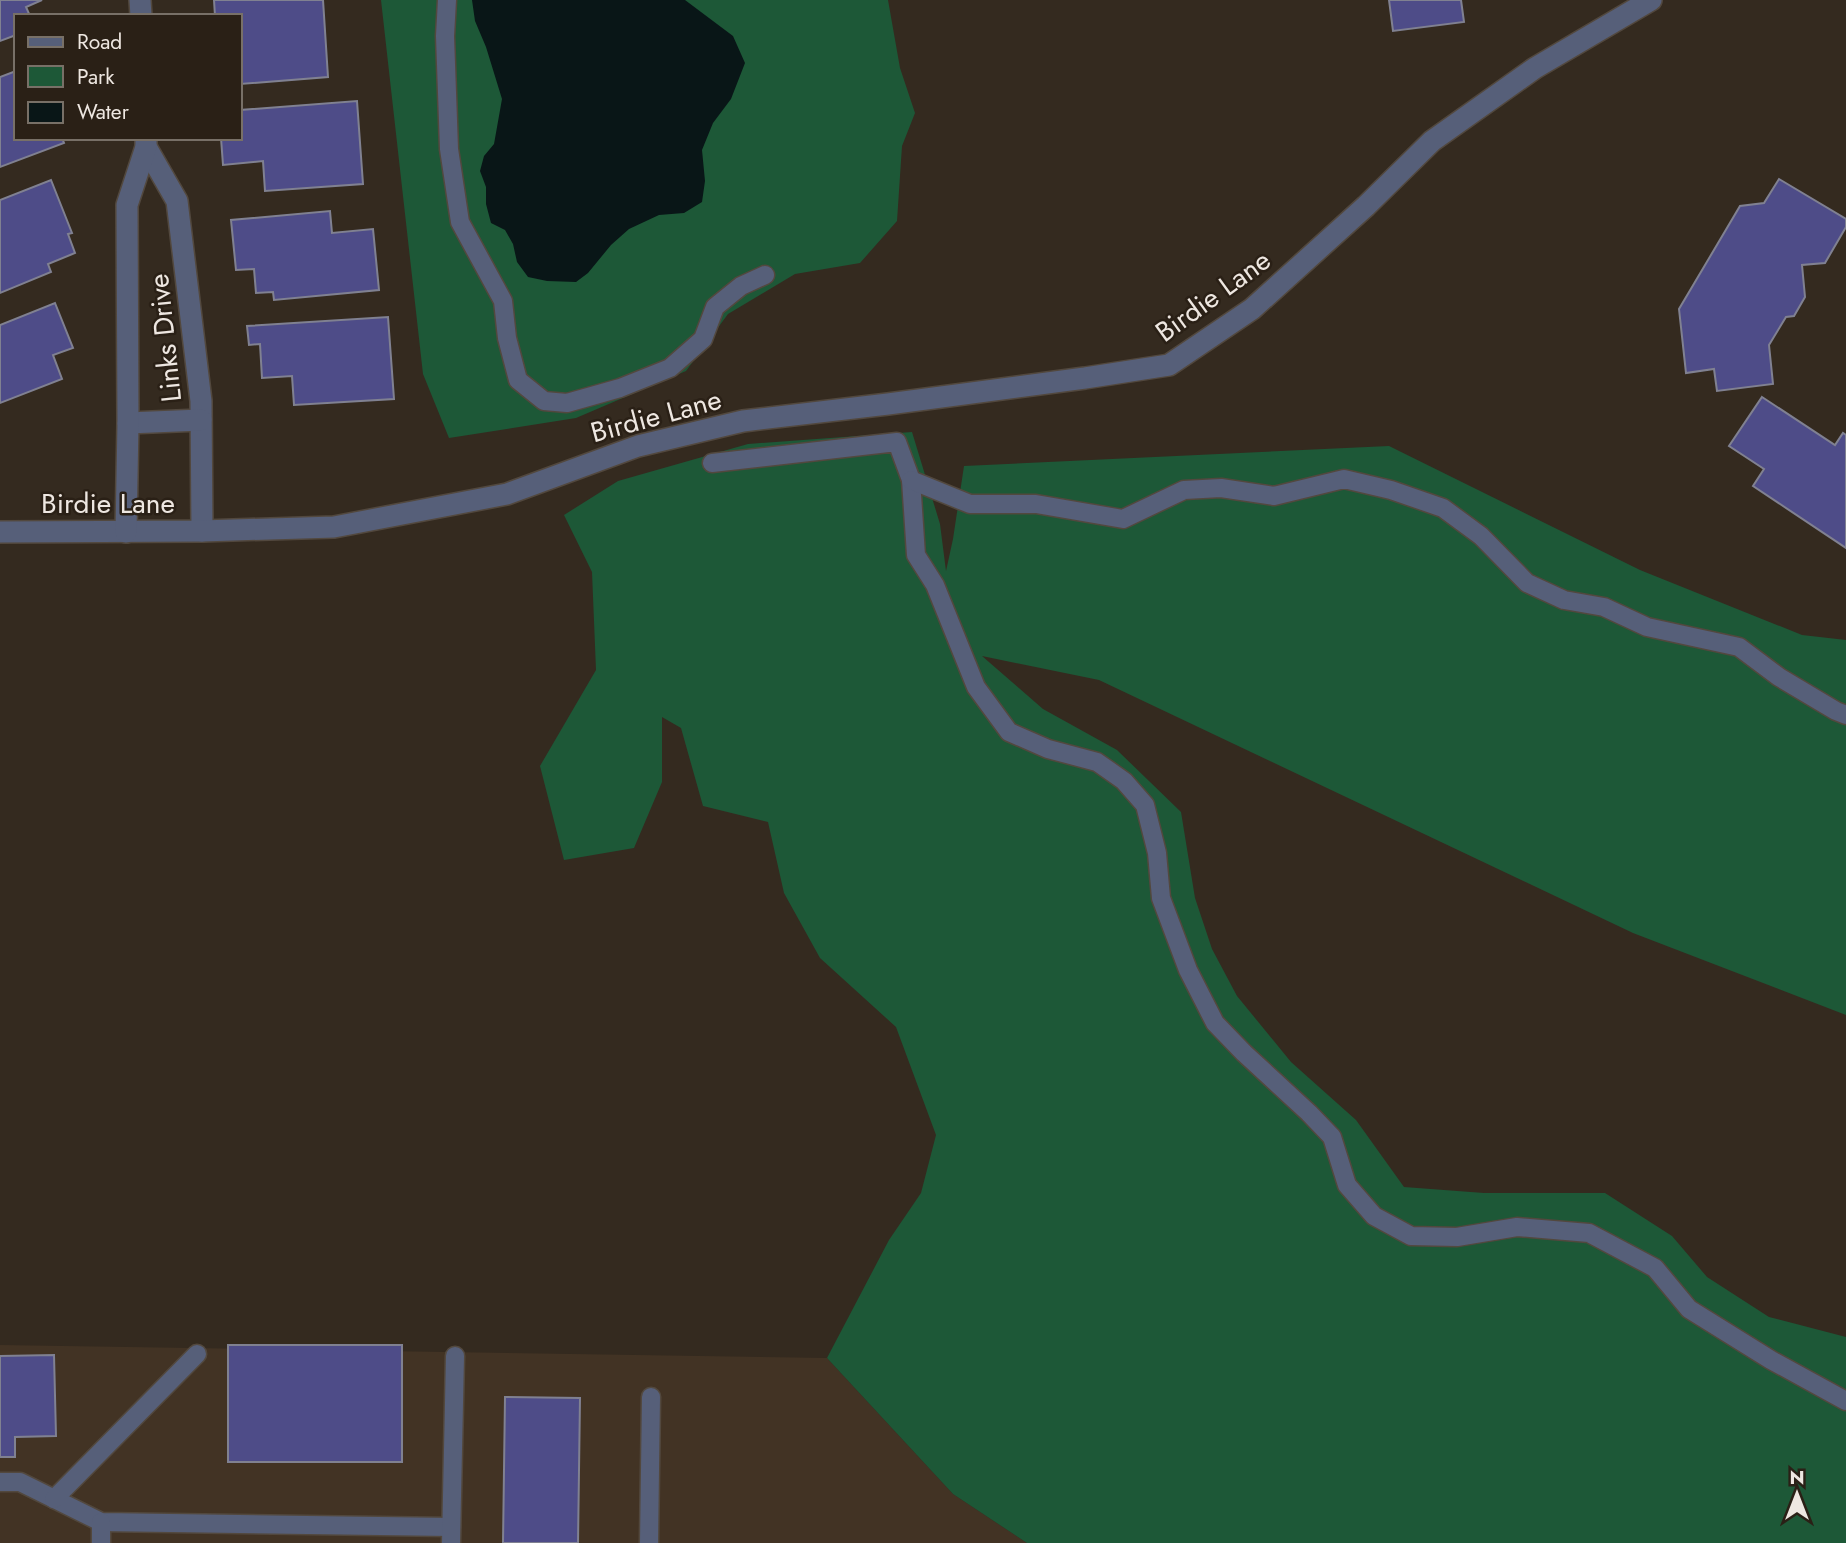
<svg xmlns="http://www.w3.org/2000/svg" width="1846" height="1543" viewBox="0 0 1846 1543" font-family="Jost,sans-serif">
<rect width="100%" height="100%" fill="#342a1f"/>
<!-- built -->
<polygon fill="#423324" points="0,1345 827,1358 953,1494 1027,1543 0,1543"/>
<!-- green -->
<g fill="#1d5837">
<polygon points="381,0 888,0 900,68 915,113 902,146 897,221 860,263 795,274 728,314 686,371 576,418 449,438 423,374"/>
<polygon points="912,432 940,524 946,571 953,539 964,466 1389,446 1640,570 1802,635 1846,640 1846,1015 1633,933 1099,680 982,656 1043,709 1117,750 1181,812 1195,898 1212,949 1237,996 1291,1062 1356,1120 1404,1187 1484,1193 1605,1193 1672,1236 1707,1277 1769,1317 1846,1337 1846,1543 1027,1543 953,1494 827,1358 889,1240 921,1193 936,1135 896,1027 820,958 784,893 768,822 703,806 681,728 662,717 662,782 634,848 564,860 540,766 596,670 592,572 564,515 618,481 748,444"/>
</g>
<!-- water -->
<polygon fill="#091617" points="472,0 685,0 733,36 745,63 731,99 713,123 702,150 705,181 702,202 684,213 659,215 629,229 611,245 588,273 576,282 547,281 528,277 517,262 513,244 505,230 491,223 486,204 486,187 480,171 484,156 494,144 502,99 486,47 475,21"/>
<!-- building -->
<g fill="#4e4c88" stroke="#808191" stroke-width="2">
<polygon points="0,0 42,0 26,7 30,16 16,16 16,35 0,41"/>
<polygon points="214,0 323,0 328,77 240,84 240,16 215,16"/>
<polygon points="1389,0 1461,0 1464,22 1393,31"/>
<polygon points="16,71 16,138 62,138 64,143 0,167 0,77"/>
<polygon points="357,101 363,184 265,191 263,161 223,165 221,138 240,138 240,110"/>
<polygon points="1779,179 1846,219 1846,227 1825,263 1802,265 1805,297 1794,316 1786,317 1769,345 1773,384 1717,391 1714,369 1686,373 1679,309 1740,206 1764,203"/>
<polygon points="51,180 72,233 68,234 75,253 48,264 51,272 0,293 0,200"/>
<polygon points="330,211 332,233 373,229 379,290 274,300 273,292 256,293 254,269 236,270 231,220"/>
<polygon points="55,303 73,348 53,355 62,379 0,403 0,325"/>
<polygon points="388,317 394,399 294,405 292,376 262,378 260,344 249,345 247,326"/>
<polygon points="1762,397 1835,445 1843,433 1846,435 1846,548 1753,486 1764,469 1729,446"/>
<rect x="228" y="1345" width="174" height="117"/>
<polygon points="54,1355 56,1436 15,1437 15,1457 0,1457 0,1356"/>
<polygon points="505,1397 580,1398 578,1543 503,1543"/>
</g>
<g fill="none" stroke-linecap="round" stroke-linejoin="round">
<defs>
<g id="lane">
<polyline points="447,0 445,36 449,149 460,222 503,301 507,338 518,380 544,401 567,403 620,388 670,368 703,339 715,307 741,286 765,275"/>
<polyline points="712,463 897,442 911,480 916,555 935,585 976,687 1009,732 1048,749 1097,762 1124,781 1145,805 1157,853 1161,898 1188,970 1215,1023 1244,1053 1309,1113 1332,1137 1347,1185 1374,1216 1411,1236 1457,1237 1517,1227 1589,1233 1655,1268 1689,1309 1771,1360 1846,1401"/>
<polyline points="911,480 970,504 1036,504 1123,519 1184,490 1221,488 1274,496 1344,479 1391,490 1443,508 1481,536 1527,583 1564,600 1604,607 1647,627 1739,647 1779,677 1836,711 1846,715"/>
<polyline points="0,1482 20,1482 101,1522 451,1527"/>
<polyline points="54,1499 197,1354"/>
<polyline points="101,1522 101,1543"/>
<polyline points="451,1543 455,1356"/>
<polyline points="649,1543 651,1397"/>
</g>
<g id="street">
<polyline points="140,0 141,16"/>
<polyline points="146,147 177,201 201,401 202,531"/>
<polyline points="128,423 201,420"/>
<polyline points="0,532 202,531 334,527 507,494 638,446 743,421 888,404 1085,378 1169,365 1252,309 1366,206 1432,141 1535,68 1651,0"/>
<polyline points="126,532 128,423 127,205 146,147 146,138"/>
</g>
</defs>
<!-- lane casing -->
<use href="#lane" stroke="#52483e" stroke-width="21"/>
<!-- street casing -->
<use href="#street" stroke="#52483e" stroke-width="24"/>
<!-- lane -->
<use href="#lane" stroke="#565f79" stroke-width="18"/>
<!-- street -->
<use href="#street" stroke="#565f79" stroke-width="21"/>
</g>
<g text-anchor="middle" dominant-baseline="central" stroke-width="5" stroke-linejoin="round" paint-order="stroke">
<!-- street labels -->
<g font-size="28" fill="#eee7e1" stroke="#2a2016">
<text transform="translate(1213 296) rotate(-36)">Birdie Lane</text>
<text transform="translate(165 338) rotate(-96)">Links Drive</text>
<text transform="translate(656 416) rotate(-15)">Birdie Lane</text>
<text x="108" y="503">Birdie Lane</text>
</g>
</g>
<!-- legend -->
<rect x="14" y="14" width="228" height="126" fill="#2a2016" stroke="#787067" stroke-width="2"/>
<rect x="28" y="37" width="35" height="10" fill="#565f79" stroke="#787067" stroke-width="2"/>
<text x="77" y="49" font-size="21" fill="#eee7e1">Road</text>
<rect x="28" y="66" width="35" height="21" fill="#1d5837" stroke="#787067" stroke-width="2"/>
<text x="77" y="84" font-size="21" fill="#eee7e1">Park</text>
<rect x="28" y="102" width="35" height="21" fill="#091617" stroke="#787067" stroke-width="2"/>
<text x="77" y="119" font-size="21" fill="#eee7e1">Water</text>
<!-- north arrow -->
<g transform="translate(1797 1494)" stroke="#2a2016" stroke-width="5" paint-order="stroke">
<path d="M0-5L12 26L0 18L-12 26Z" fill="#eee7e1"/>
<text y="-10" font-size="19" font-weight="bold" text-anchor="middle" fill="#eee7e1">N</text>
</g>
</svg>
